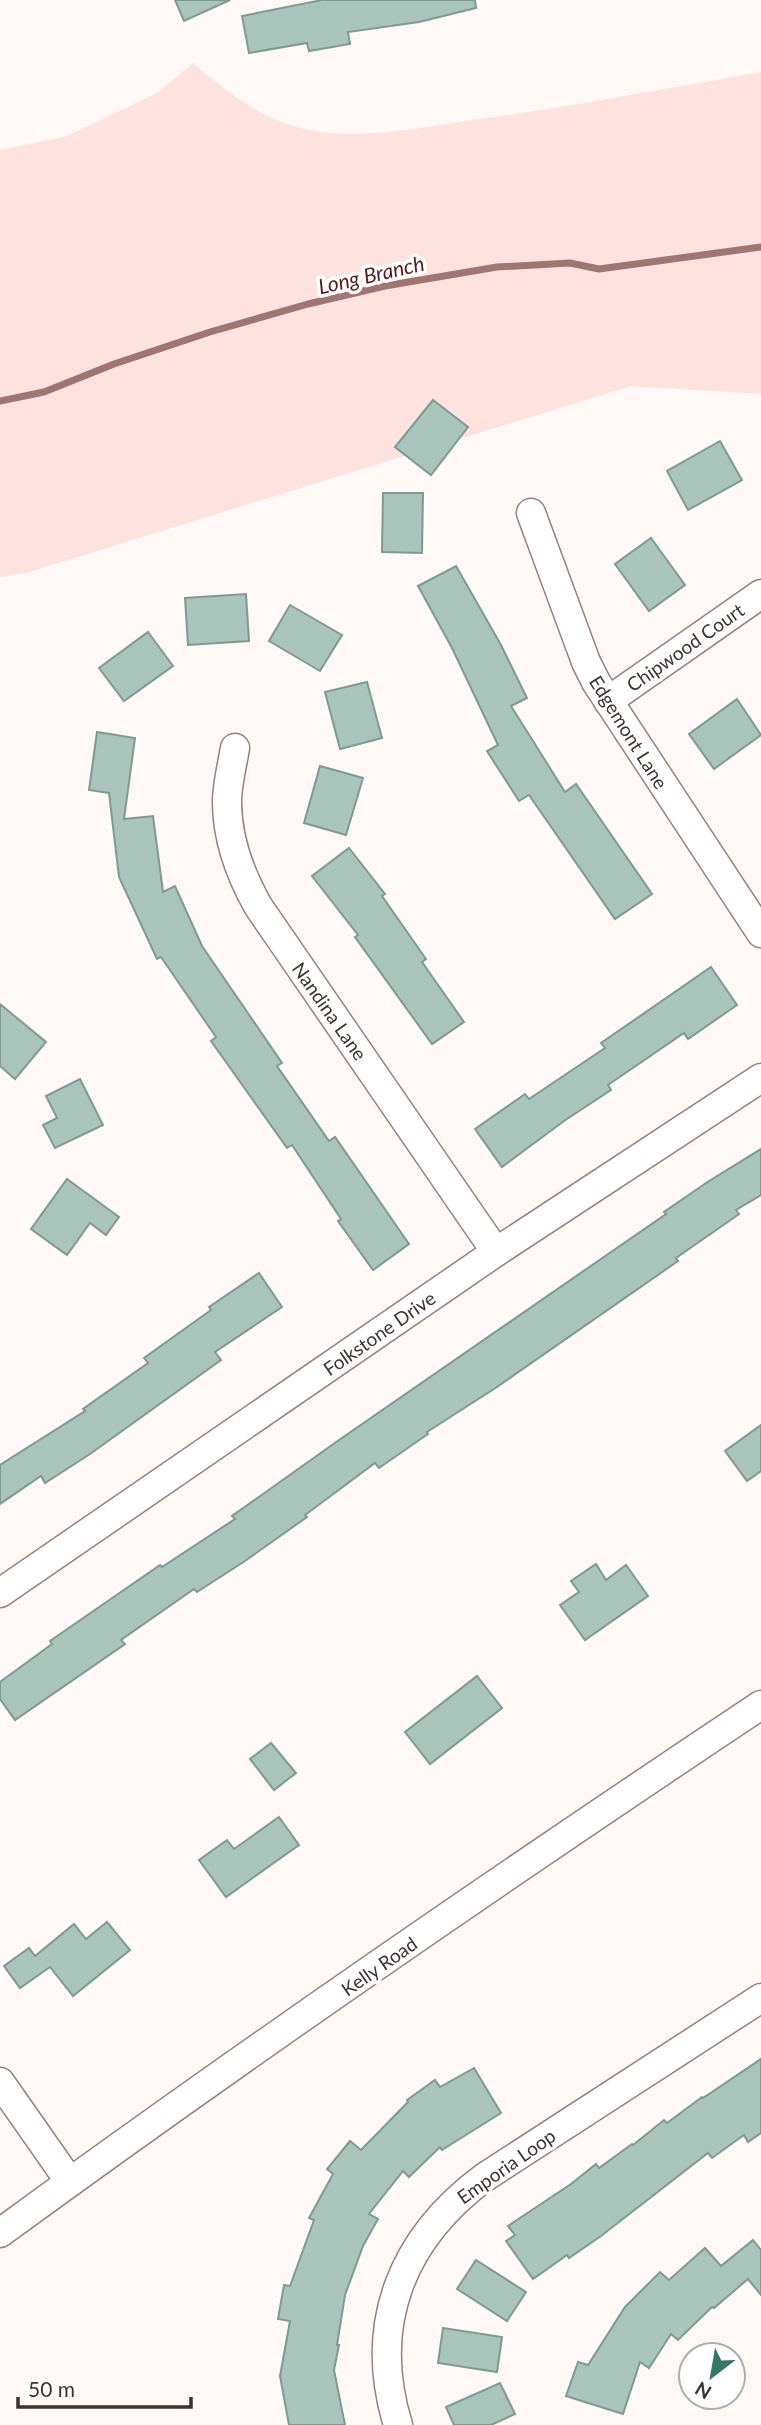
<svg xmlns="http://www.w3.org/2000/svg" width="761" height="2425" viewBox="0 0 761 2425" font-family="Lato,sans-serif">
<rect width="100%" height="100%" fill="#fef8f7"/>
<!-- green -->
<path fill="#fee2df" d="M193 63C224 89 258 117 297 127 353 142 409 129 466 121 565 108 663 89 761 72V394L631 386 26 573 0 577V150L67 136 157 93Z"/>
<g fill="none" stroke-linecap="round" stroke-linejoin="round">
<!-- stream -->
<polyline stroke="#9e7672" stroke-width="7" points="0,401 44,392 114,364 210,332 308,304 385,286 497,267 570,263 599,269 761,247"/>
</g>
<!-- building -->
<g fill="#a8c4bb" stroke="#7f9a91" stroke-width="2">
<polygon points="175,0 230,0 184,21"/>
<polygon points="322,0 475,0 476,8 419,22 348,32 350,44 309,51 307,43 249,53 242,16"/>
<polygon points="433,400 468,427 431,475 395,447"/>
<polygon points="720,441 742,480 688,510 667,471"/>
<polygon points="383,493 423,493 422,553 382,552"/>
<polygon points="651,538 685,585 649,611 615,564"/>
<polygon points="456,566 501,645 527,698 511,706 565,792 576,784 652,894 615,919 529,795 519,801 487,751 498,745 452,648 418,586"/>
<polygon points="246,594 249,641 188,645 185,598"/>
<polygon points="290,605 342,635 320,671 269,641"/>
<polygon points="148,632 173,666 124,701 99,668"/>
<polygon points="367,682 382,738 340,749 325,692"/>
<polygon points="737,699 761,735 714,769 689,734"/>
<polygon points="97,732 135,738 124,819 153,816 163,892 175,886 202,946 282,1063 277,1066 329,1141 335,1137 409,1244 373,1270 338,1221 341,1219 292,1145 287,1148 211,1041 216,1037 161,957 157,959 119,877 109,793 89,790"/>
<polygon points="320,766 363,778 346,835 304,823"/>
<polygon points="349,848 385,894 382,896 426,959 422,962 464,1022 432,1044 355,937 358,935 312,876"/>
<polygon points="711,967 737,1005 688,1039 684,1033 608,1085 611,1090 564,1121 502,1167 475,1129 525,1094 529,1099 605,1048 601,1043"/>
<polygon points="0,1004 46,1042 15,1079 0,1066"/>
<polygon points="80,1079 103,1125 55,1148 43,1125 57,1118 46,1096"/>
<polygon points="761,1149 761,1195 736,1210 739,1214 676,1258 678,1261 497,1387 427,1432 428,1434 379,1468 375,1463 305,1515 307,1517 245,1561 197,1592 194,1589 121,1640 125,1644 15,1720 0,1699 0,1682 52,1644 50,1641 160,1565 162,1567 235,1519 232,1516 339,1440 666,1214 664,1212 709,1181"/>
<polygon points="67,1179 119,1217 106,1235 90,1223 67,1255 31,1229"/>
<polygon points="259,1273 282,1307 215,1352 221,1360 90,1454 45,1483 41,1476 0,1504 0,1465 85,1411 83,1409 148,1363 144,1358 211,1310 209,1307"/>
<polygon points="761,1425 761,1471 747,1481 725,1451"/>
<polygon points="596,1564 606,1580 626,1565 648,1596 585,1640 560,1605 579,1592 571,1581"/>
<polygon points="477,1676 502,1708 430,1764 405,1732"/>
<polygon points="271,1743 296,1773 274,1790 250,1759"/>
<polygon points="279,1817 299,1845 226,1897 199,1860 227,1840 234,1849"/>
<polygon points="107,1922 130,1950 73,1996 50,1967 20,1988 4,1966 29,1948 35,1956 74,1924 86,1939"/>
<polygon points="761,2059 761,2133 748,2142 744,2135 712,2158 708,2153 601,2236 569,2258 567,2255 533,2279 506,2241 515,2235 508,2226 571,2184 596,2164 599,2168 632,2144 633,2145 664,2120 667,2123 702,2097 703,2098"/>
<polygon points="474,2068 501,2113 442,2150 440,2147 409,2177 403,2171 369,2214 378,2219 363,2246 345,2295 337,2345 339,2345 334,2370 345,2425 289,2425 280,2376 290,2321 278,2319 284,2285 290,2286 314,2220 309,2218 333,2174 327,2169 350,2141 361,2150 408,2102 407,2100 435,2080 440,2087"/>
<polygon points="753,2240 761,2250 761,2295 748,2279 714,2308 712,2307 678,2340 671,2334 649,2368 640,2362 623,2414 566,2396 578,2362 588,2365 625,2307 660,2272 669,2280 705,2248 721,2266"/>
<polygon points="476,2260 526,2292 507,2321 457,2289"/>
<polygon points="443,2328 502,2337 497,2372 438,2363"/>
<polygon points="500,2383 515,2414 491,2425 454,2425 446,2407"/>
</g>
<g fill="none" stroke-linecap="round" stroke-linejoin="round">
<defs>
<g id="minor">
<polyline points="531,513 586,662 596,682 761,933"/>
<polyline points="608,701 761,594"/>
<path d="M235 748C232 766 227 785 227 802 227 840 240 874 258 906L496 1252"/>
<polyline points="0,1593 496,1252 761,1078"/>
<polyline points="0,2082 70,2182"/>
<path d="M0 2233C249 2051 504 1876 761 1705"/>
<path d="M398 2425C367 2324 402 2238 485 2177L761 1998"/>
</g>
</defs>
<!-- minor casing -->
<use href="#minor" stroke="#9a7f7d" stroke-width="31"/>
<!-- minor -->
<use href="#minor" stroke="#fff" stroke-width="28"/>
</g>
<g text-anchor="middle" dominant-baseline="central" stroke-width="7" stroke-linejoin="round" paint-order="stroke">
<!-- street labels -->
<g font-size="19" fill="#3d3230" stroke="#fff">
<text transform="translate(685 647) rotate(-35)">Chipwood Court</text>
<text transform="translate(629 732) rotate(58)">Edgemont Lane</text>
<text transform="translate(330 1011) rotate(55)">Nandina Lane</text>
<text transform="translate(379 1333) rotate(-35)">Folkstone Drive</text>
<text transform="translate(379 1966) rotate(-35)">Kelly Road</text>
<text transform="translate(506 2166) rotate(-35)">Emporia Loop</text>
</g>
<!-- water labels -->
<g font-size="21" font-style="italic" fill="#5a1a19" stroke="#fff">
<text transform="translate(371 274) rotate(-13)">Long Branch</text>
</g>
</g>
<!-- north arrow -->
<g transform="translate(712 2376) rotate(211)"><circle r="33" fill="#ffffff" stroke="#b1adac" stroke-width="2"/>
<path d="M0-5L12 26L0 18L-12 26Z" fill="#367664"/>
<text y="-10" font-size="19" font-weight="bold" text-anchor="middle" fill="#3d3230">N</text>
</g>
<!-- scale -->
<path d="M18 2397v10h173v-10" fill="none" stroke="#3d3230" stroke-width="3.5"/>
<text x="28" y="2397" font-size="21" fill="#3d3230" stroke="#ffffff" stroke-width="5" paint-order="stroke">50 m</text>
</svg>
